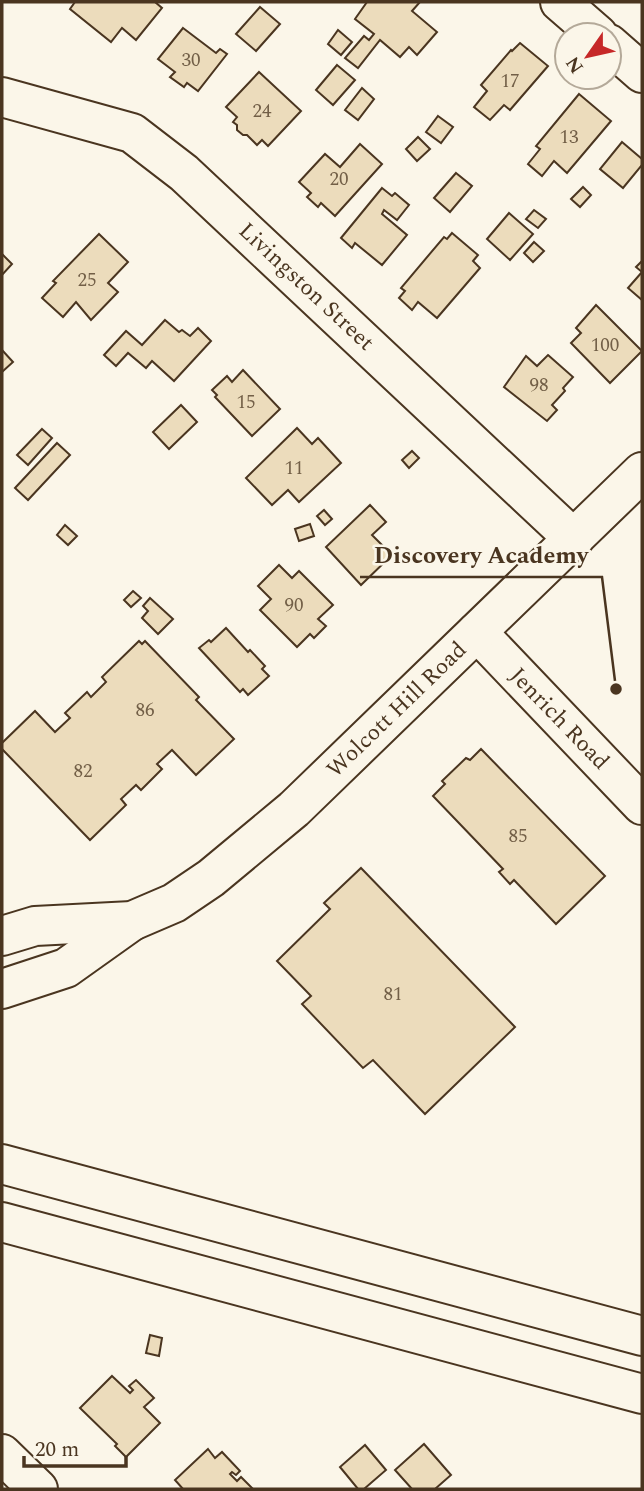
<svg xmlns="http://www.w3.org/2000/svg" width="644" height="1491" viewBox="0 0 644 1491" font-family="Spectral,serif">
<rect width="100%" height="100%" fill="#fbf6e9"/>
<!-- building -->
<g fill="#ecdcbc" stroke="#4a3520" stroke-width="2">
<polygon points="75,2 155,2 162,8 136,40 122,28 111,42 70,9"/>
<polygon points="367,2 420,2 412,11 437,32 417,55 409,47 400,57 380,40 358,68 345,58 364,36 369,40 374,34 355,19"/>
<polygon points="260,7 280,24 256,51 236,34"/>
<polygon points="183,28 216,53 220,49 227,54 198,91 187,83 184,87 170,77 175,72 158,59"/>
<polygon points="338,30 352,42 341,55 328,44"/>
<polygon points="520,43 548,66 510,110 504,105 490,120 474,107 487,91 481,85 511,50 512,51"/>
<polygon points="337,65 355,80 333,105 316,90"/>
<polygon points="259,72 301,111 268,146 262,140 257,145 247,135 243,135 237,130 237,125 233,122 237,117 226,107"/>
<polygon points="362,88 374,99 358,120 345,110"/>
<polygon points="579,94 611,121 567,173 554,161 542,176 528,164 540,149 536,146"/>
<polygon points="438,116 453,127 441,143 426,132"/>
<polygon points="418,137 430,149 417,161 406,149"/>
<polygon points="622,142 642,159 642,165 623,188 600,169"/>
<polygon points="360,144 382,164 335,216 321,203 318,207 307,197 311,193 299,182 325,154 340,167"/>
<polygon points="456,173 472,186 450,212 434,198"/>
<polygon points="583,187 591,195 580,207 571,199"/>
<polygon points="382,188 392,196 395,193 409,205 397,220 384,210 382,214 407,235 382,265 355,243 352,248 341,238"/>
<polygon points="534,210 546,219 538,228 526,219"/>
<polygon points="509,213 533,234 510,260 487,239"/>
<polygon points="452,233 478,255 473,261 480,268 437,318 418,302 412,310 399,298 405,291 401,288 444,237 447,239"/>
<polygon points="99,234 128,262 108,283 118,292 91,320 76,302 63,317 42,298 56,283 53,281"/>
<polygon points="534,242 544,251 533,262 524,253"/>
<polygon points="2,254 12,264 2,275"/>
<polygon points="642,261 642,300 628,288 642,272 636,267"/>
<polygon points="596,305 642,351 610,383 571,343 581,333 576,328"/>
<polygon points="165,320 179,332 182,330 190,336 198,328 211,341 174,381 152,361 146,368 128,353 116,366 104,355 126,331 142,345"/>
<polygon points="2,350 13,362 2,372"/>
<polygon points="548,355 573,377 563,388 565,391 552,405 557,410 547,421 504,387 526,356 537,366"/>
<polygon points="243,370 280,409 252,436 215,397 217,395 212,390 227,376 232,382"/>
<polygon points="181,405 197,422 169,449 153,432"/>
<polygon points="297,428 312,444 318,438 341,463 299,502 288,490 272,505 246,478"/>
<polygon points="42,429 52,438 28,465 17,455"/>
<polygon points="57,443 70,455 28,500 15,488"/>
<polygon points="412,451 419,458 409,468 402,460"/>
<polygon points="370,505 386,522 372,535 392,555 361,585 326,547"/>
<polygon points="324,510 332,519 325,525 317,516"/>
<polygon points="310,524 314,536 299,541 295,529"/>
<polygon points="65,525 77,536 68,545 57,535"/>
<polygon points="279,565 292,578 299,571 333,605 318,619 326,626 314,638 310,634 297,647 260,610 271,599 258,586"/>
<polygon points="133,591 141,598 131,607 124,600"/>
<polygon points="150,598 173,619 158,634 142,618 148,611 143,606"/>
<polygon points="226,628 248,652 250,650 265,666 262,669 269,676 248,695 243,689 240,692 199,648 209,640 211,642"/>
<polygon points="139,641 142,644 145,641 199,697 196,700 234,739 196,775 172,750 157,764 162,769 141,790 136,785 121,799 126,805 90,840 2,749 2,743 35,711 55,732 70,718 65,713 87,692 91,697 106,682 102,677"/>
<polygon points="481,749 605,876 556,924 514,880 510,884 499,872 503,869 433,796 445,784 442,781 466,758 470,760"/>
<polygon points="361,868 515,1027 425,1114 373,1060 363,1068 302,1004 311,996 277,961 330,909 324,903"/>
<polygon points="150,1335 162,1338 159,1356 146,1353"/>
<polygon points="112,1376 130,1393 133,1390 129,1386 136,1380 154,1398 144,1407 160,1423 126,1457 115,1446 117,1444 80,1408"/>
<polygon points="424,1444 451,1475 435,1489 412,1489 395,1470"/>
<polygon points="365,1445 386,1470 364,1489 358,1489 340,1467"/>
<polygon points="208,1449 215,1458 222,1452 240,1471 236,1475 232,1472 230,1474 237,1481 241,1477 253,1489 183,1489 175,1480"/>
</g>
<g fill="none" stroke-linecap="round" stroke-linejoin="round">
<defs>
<g id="minor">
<polyline points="560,2 598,35"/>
<polyline points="609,44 642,73"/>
<polyline points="2,97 132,133 184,173 574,539"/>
<polyline points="477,632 642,805"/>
<polyline points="2,936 35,926 132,921 174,903 211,878 294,809 642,472"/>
<polyline points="2,989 66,968 132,921"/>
</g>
<polyline id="major" points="2,1454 38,1489"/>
<g id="highway">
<polyline points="2,1164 642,1336"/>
<polyline points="2,1222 642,1394"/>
</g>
</defs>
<!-- minor casing -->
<use href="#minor" stroke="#4a3520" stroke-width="42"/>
<!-- major casing -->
<use href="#major" stroke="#4a3520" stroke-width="42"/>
<!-- highway casing -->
<use href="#highway" stroke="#4a3520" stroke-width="42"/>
<!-- minor -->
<use href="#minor" stroke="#fbf6e9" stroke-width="38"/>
<!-- major -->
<use href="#major" stroke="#fbf6e9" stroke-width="38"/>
<!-- highway -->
<use href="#highway" stroke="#fbf6e9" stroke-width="38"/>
</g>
<g text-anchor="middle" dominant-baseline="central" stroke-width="5" stroke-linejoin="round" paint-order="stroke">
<!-- number labels -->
<g font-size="19" fill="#725f47">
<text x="191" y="60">30</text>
<text x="510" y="81">17</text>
<text x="262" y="111">24</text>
<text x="569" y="137">13</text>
<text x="339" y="179">20</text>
<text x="87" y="280">25</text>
<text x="605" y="345">100</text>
<text x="539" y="385">98</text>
<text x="246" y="402">15</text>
<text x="294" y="468">11</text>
<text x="294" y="605">90</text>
<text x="145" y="710">86</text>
<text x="83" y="771">82</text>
<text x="518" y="836">85</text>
<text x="393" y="994">81</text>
</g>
<!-- street labels -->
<g font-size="23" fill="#4a3520" stroke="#fbf6e9">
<text transform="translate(306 287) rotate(43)">Livingston Street</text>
<text transform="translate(397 710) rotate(-44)">Wolcott Hill Road</text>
<text transform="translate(559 719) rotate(46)">Jenrich Road</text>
</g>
</g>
<!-- callouts -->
<path fill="none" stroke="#4a3520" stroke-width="2.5" d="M616 689L602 577H360"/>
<circle fill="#4a3520" stroke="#fbf6e9" stroke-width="2.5" cx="616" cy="689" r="7"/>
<g font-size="24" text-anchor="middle" font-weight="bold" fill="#4a3520" stroke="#fbf6e9" stroke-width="5" stroke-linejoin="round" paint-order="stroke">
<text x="481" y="563">Discovery Academy</text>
</g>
<!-- border -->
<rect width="644" height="1491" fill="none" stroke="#4a3520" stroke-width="7"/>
<!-- north arrow -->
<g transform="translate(588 56) rotate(236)"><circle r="33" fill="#fbf6e9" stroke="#b4a999" stroke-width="2"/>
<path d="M0-5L12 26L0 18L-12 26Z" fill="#c62828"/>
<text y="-10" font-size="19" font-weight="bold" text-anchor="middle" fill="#4a3520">N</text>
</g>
<!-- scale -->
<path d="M24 1456v10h102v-10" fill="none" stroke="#4a3520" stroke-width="3.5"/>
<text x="35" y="1456" font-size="21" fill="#4a3520" stroke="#fbf6e9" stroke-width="5" paint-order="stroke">20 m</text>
</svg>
